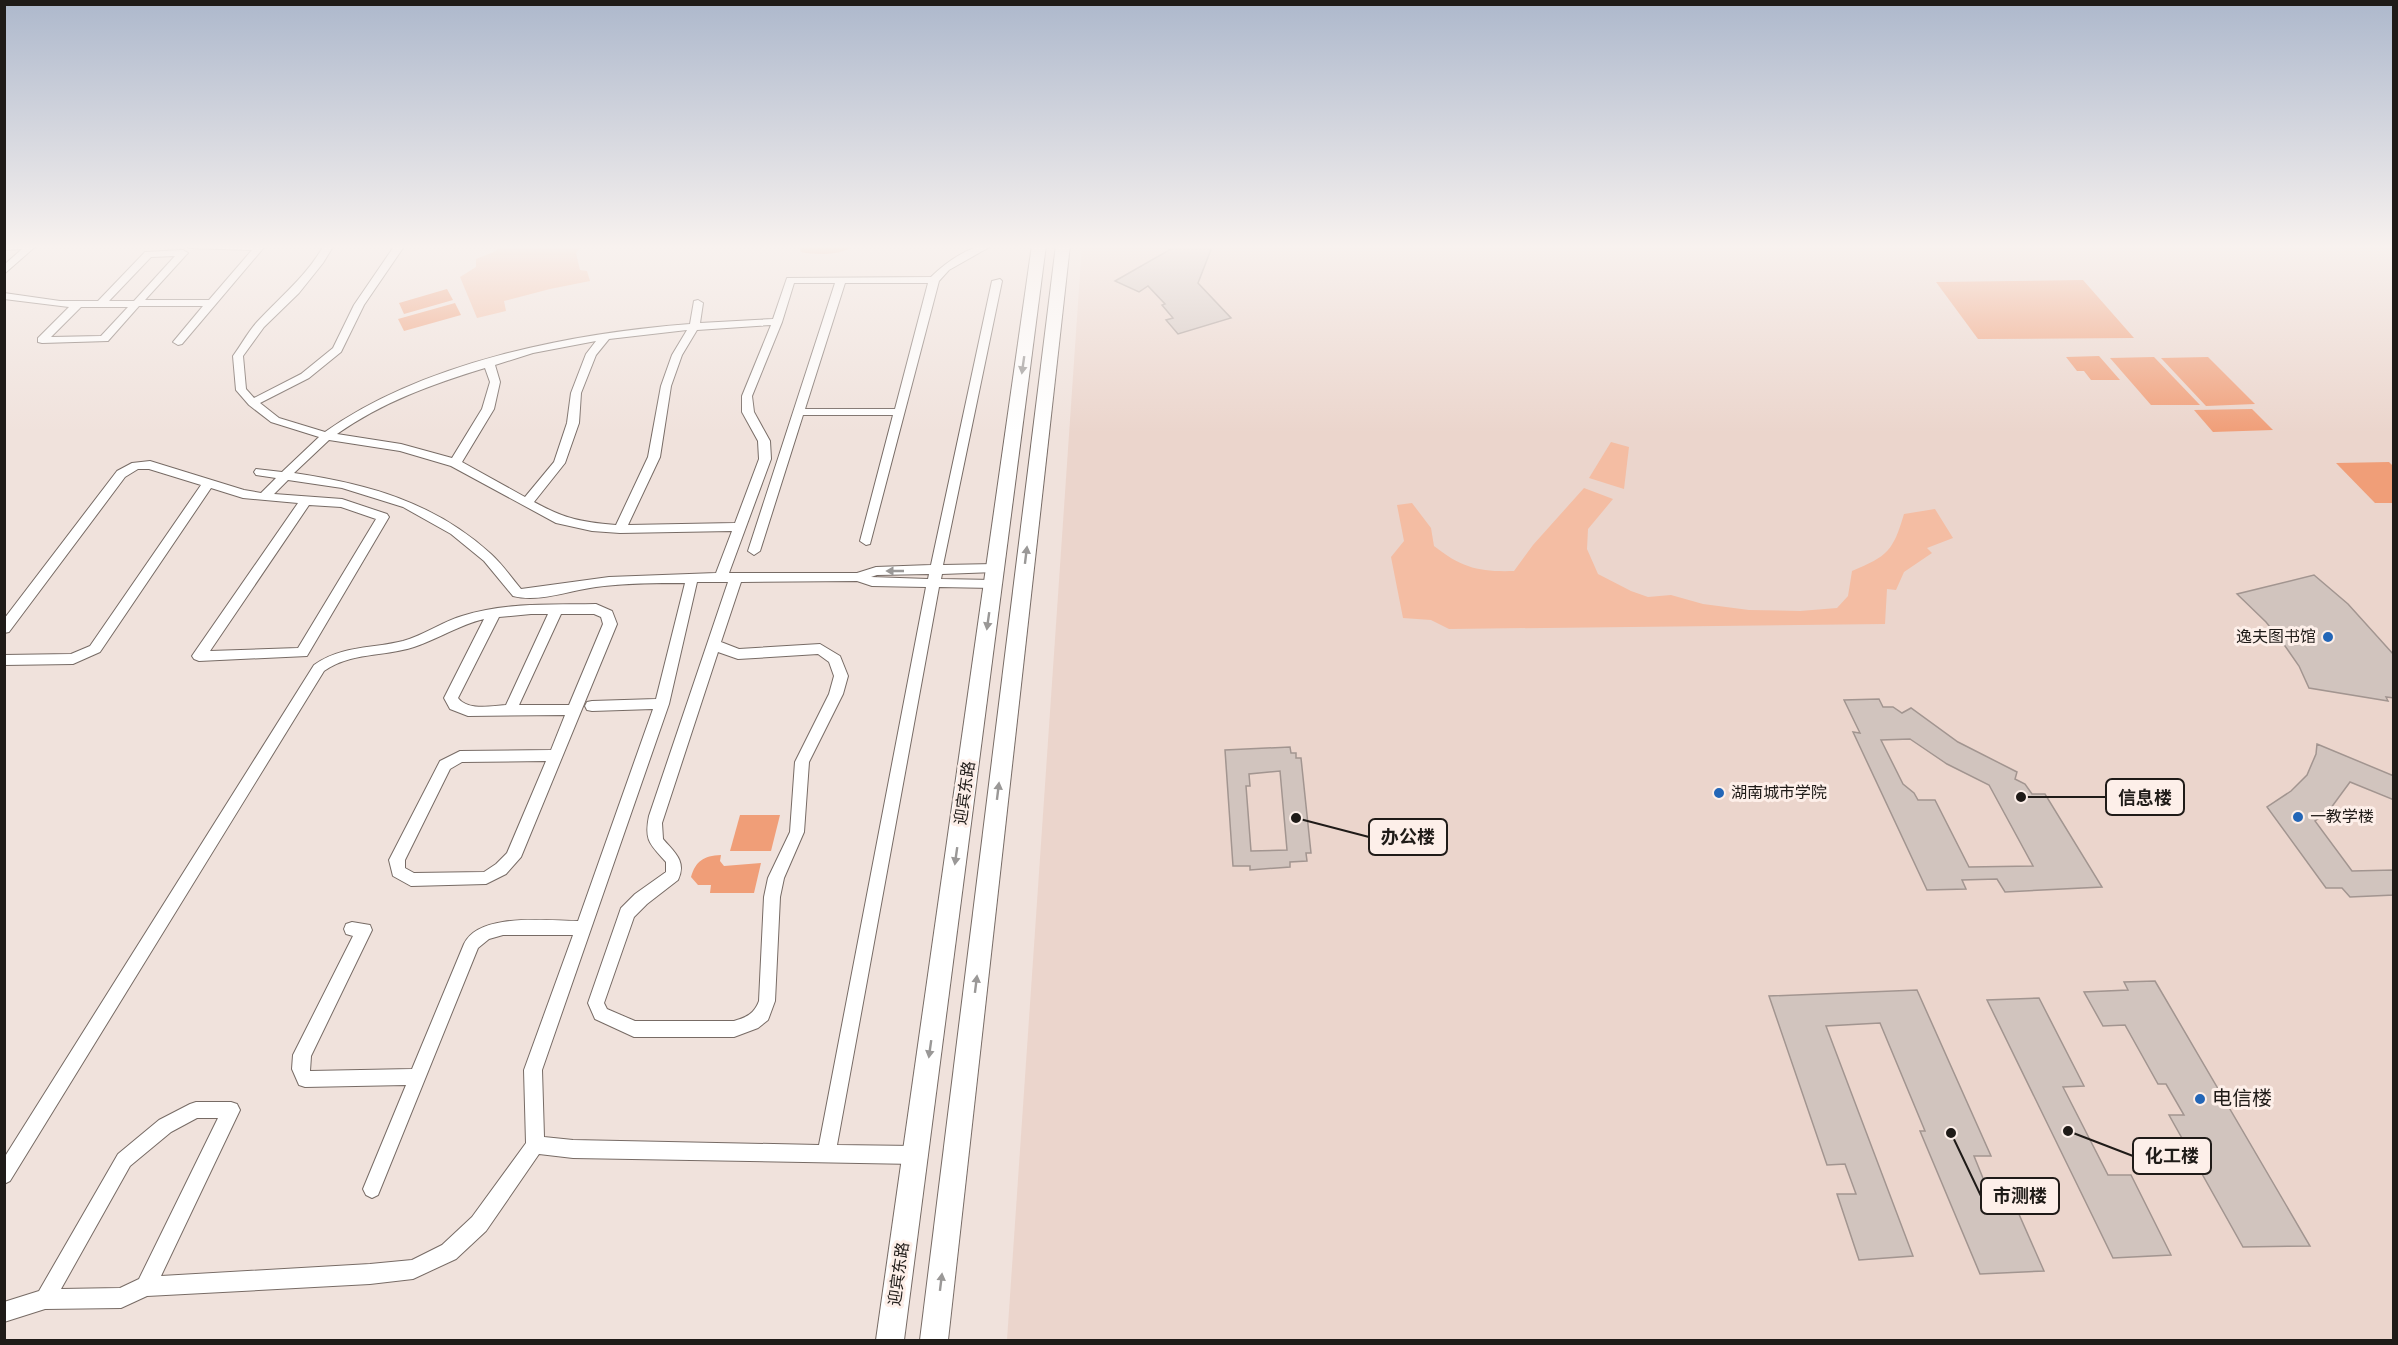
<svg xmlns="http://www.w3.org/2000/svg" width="2398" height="1345" viewBox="0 0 2398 1345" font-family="'Varela Round','Noto Sans SC',sans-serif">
<rect width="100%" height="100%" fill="#f0e2dc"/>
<!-- built -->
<polygon fill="#ebd5cc" points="1082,245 2393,245 2393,1340 1007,1340"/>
<!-- green -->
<g fill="#f09e78">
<path d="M799 245H853C844 256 814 255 801 252Z"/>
<polygon points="2083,280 2134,338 1978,339 1936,282"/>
<polygon points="447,289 453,300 404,314 399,303"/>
<polygon points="455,303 461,315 404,331 398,319"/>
<polygon points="2099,356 2120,380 2091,380 2084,371 2077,371 2066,357"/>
<polygon points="2154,357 2200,405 2151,405 2110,358"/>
<polygon points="2208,357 2255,404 2206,406 2161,358"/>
<polygon points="2252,409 2273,430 2213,432 2194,410"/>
<polygon points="2389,462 2393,466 2393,503 2375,503 2336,463"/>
<polygon points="740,815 780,815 771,851 730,851"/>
<path d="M721 855 720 861 724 866 761 863 754 893H710L711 885H698L691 877C696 861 703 856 721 855Z"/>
</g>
<!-- water -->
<g fill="#f4bda3">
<polygon points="500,245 583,245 576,253 580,270 587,271 590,281 550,289 504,301 506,311 477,318 460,277 476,267 476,259 496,251"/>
<polygon points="1611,442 1629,447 1624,489 1589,478"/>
<path d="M1584 488 1613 499 1588 529 1587 549 1598 574 1631 591 1648 597 1671 595 1703 604 1749 610 1800 611 1837 608 1848 596 1852 571C1888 556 1893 551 1904 514L1935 509 1953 538 1927 548 1932 553 1904 572 1896 590 1887 589 1885 624 1449 629 1431 620 1403 618 1391 557 1404 541 1397 505 1412 503 1431 528 1434 546C1462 568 1479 572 1514 571L1533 545Z"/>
</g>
<!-- building -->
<g fill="#d1c4be" stroke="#a29590" stroke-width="1.5" fill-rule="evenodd">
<polygon points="1178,245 1206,245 1212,247 1198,283 1231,318 1178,334 1166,320 1173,318 1162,305 1165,304 1148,286 1139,292 1115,281"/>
<polygon points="2314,575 2348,604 2394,655 2394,698 2386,697 2388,701 2309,688 2299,666 2285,646 2266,622 2237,594"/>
<path d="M1879 699 1883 707H1893L1902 713 1911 708 1958 742 2017 772 2015 779 2025 784 2032 794H2045L2102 887 2005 892 1997 879 1962 880 1966 889 1927 890 1853 732 1860 733 1844 700ZM1910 739 1947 764 1989 785 2033 866 1969 867 1935 800H1918L1914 793 1903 784 1881 740Z"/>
<polygon points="2317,744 2394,776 2394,800 2350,782 2328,812 2315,821 2352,871 2394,870 2394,895 2350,897 2342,888 2326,888 2267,807 2291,791 2307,775 2316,754"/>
<path d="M1290 747 1291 753H1296V758H1301L1311 853H1306L1307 861 1290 862V867L1250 870V866H1233L1225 750ZM1280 771 1287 850 1251 851 1246 786H1250L1249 774Z"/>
<polygon points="2155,981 2310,1246 2243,1247 2169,1115 2184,1115 2166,1084 2158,1084 2125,1025 2103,1026 2084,992 2128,990 2124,982"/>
<polygon points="1917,990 1991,1156 1974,1156 1987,1188 2007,1187 2044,1271 1980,1274 1920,1131 1925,1131 1880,1023 1826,1026 1913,1256 1859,1260 1837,1194 1856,1194 1845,1164 1827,1165 1769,996"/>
<polygon points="2039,998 2084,1086 2063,1087 2108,1175 2131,1175 2171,1255 2113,1258 1987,1000"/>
</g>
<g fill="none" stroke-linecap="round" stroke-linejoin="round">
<defs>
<g id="minor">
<polygon points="4,245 35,245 36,246 4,274 4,265 22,249 4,250"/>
<path d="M184 245H266L182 344 178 345 173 342 203 306H139L108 341 42 343 38 342V338L69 307 4 299V293L60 301H98L145 252 183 250 188 253 186 255 145 300H209L252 250 189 248ZM175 256 134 301H109L151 257ZM81 307H128L101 336 51 337Z"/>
<path d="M324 245H334L323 263 299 293 264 327 243 356 246 389 254 398 301 374 333 348 354 305 395 245H405L364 305 341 352 309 378 260 403 279 418 325 432C423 362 572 333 690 324L694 301 698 300 703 303 700 323 773 319 787 278 931 277C946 262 971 244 993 245L949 270 939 281 870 544 866 545 860 541 893 415H803L760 551 754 555 748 551 835 283H794L782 322 752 396 754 412 770 441 771 459 729 573H857L876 567 931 565 992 281 1000 279 1002 281 943 565 995 564 1001 568 995 572 942 574 941 579 993 580 999 584 993 588 939 587 837 1145 915 1146 921 1149 924 1155 921 1161 915 1164 573 1158 539 1154 486 1231 456 1259 413 1279 370 1284 147 1296 121 1308 45 1309 4 1322V1302L39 1291 118 1154 159 1120 190 1104 196 1102H231L237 1104 240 1110 161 1276 370 1264 412 1260 442 1245 472 1217 526 1143 524 1070 573 935H503L489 939 478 948 378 1195 372 1198 366 1195 363 1189 406 1085 305 1087 299 1085 292 1069 293 1055 353 936 346 934 344 929 346 924 352 922 370 925 372 930 311 1056 310 1071 412 1069 464 944C479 912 547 921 578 921L653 709 592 711 587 710 585 706 587 702 592 701 656 699 685 583C655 583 625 583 596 587 571 590 539 603 513 596L484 561 451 534 403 507 342 488 288 480 274 494 342 499 387 514 389 517 307 656 199 661 194 659 192 656 194 653 298 503 243 498 211 488 100 652 73 664 4 665V655L71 654 90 646 201 485 149 469H138L125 477 9 632 4 633V619L117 471 132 463 150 461 244 490 261 493 276 478 256 475 254 472 256 469 282 472 319 437 271 422 249 405 236 390 233 356C241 345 248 332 257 322 281 296 307 276 324 245ZM845 283H928L895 409H805ZM771 325 742 396V412L758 441 759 459 735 523 628 525 660 457 671 386 682 355 697 330ZM687 330 672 355 661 386 648 457 616 525C581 522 565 519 534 502L565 463 579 423 581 393 596 355 609 339ZM596 341 586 354 571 393 567 423 554 462 525 497 462 462 494 409 500 382 495 365 533 353ZM485 368 490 382 482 409 452 458 401 444 337 434C382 402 433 384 485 368ZM329 440 400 451 451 466 556 523 592 531 620 533 732 531 716 573 609 577 521 589C511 577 502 564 491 554 434 502 368 484 294 473ZM309 505 341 507 376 519 298 648 210 651ZM929 574 928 579 871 577 877 575ZM857 581 872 586 926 587 819 1145 573 1140 544 1137 542 1070 669 704 697 582H728L649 816C644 841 650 844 666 862V872L635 894 621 908 588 1003 595 1019 634 1037H734L758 1028 768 1020 775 1001 780 897 784 878 804 832 809 762 843 694 848 676 840 656 820 644 739 649 721 642 741 582ZM718 652 738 659 818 654 829 662 834 676 829 694 795 762 790 832 768 878 764 897 759 1001C754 1014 747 1017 734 1021H635L607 1009 604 1003 634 917 647 904 678 880C687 861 674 852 663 839L662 823ZM197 1118H218L139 1279 120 1288 61 1289 130 1166 171 1132Z"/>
<path d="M596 604 612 611 617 624 521 857 506 874 486 884 411 886 393 876 389 860 440 761 460 751 551 750 565 715 468 716 450 709 444 698 484 619C459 625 438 639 414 647 383 657 351 652 324 671L10 1181 4 1184V1158L314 665C342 645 372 649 403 641 424 635 442 622 462 616 506 602 551 605 596 604ZM531 614H548L506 705C491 706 468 711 458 698L499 617ZM561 614H594L601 617 603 624 569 705H519ZM546 761 507 853 496 864 484 872 414 873 405 868V860L450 769 462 762Z"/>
</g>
<g id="highway">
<polygon points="1032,245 1046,245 904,1340 876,1340"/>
<polygon points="1056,245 1070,245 948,1340 920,1340"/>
</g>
</defs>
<!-- minor casing -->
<use href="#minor" stroke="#776b65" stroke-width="2"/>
<!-- highway casing -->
<use href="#highway" stroke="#776b65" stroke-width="2"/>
<!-- minor -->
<use href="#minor" fill="#fff" fill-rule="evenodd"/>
<!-- highway -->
<use href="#highway" fill="#fff" fill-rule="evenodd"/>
</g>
<!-- one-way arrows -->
<defs><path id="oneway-solid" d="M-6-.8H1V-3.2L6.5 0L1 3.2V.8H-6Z" transform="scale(1.5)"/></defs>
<g fill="#9a9897">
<use href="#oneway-solid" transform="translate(1023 365) rotate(98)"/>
<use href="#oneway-solid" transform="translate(1026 555) rotate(-83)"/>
<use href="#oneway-solid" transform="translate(895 571) rotate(180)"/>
<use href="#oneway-solid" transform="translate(988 621) rotate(98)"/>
<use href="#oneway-solid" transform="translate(998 791) rotate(-83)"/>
<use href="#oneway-solid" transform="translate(956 856) rotate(98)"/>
<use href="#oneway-solid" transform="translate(976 984) rotate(-83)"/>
<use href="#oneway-solid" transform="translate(930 1049) rotate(98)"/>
<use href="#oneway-solid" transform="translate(941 1282) rotate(-83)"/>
</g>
<!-- sky -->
<linearGradient id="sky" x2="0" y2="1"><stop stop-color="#adb8cc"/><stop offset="0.57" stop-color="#f8f2ef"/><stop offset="1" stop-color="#f8f2ef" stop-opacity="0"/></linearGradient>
<rect width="2398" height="433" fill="url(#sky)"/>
<!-- markers -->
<g fill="#2366b7" stroke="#fdefe9" stroke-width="2">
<circle cx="2328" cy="637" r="6"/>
<circle cx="1719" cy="793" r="6"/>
<circle cx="2298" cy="817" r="6"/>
<circle cx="2200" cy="1099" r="6"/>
</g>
<g text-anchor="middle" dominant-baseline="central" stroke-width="6" stroke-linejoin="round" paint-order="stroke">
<!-- poi labels -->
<g font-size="16" fill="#1f1b18" stroke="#fdefe9" text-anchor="start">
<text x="2316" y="637" text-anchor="end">逸夫图书馆</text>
<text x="1731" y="793">湖南城市学院</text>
<text x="2310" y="817">一教学楼</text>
</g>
<!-- street labels -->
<g font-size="16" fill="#1f1b18" stroke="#fdefe9">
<text transform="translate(965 793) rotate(-82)">迎宾东路</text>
<text transform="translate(899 1274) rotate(-82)">迎宾东路</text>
</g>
<!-- near-poi labels -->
<g font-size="20" fill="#1f1b18" stroke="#fdefe9" text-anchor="start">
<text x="2212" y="1099">电信楼</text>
</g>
</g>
<!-- callouts -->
<path fill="none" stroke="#1f1b18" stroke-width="2" d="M2021 797L2106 797M1296 818L1369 837M2068 1131L2133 1156M1951 1133L1981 1196"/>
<g fill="#1f1b18" stroke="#fdefe9" stroke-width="2">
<circle cx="2021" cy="797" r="6"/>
<circle cx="1296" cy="818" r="6"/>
<circle cx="2068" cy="1131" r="6"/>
<circle cx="1951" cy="1133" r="6"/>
</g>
<g fill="#fdefe9" stroke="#1f1b18" stroke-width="2">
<rect x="2106" y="779" width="78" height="36" rx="6"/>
<rect x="1369" y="819" width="78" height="36" rx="6"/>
<rect x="2133" y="1138" width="78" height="36" rx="6"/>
<rect x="1981" y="1178" width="78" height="36" rx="6"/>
</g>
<g font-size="18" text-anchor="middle" font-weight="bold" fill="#1f1b18">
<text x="2145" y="804">信息楼</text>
<text x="1408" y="843">办公楼</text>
<text x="2172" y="1162">化工楼</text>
<text x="2020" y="1202">市测楼</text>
</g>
<!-- border -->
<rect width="2398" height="1345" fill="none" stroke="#1f1b18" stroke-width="12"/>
</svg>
